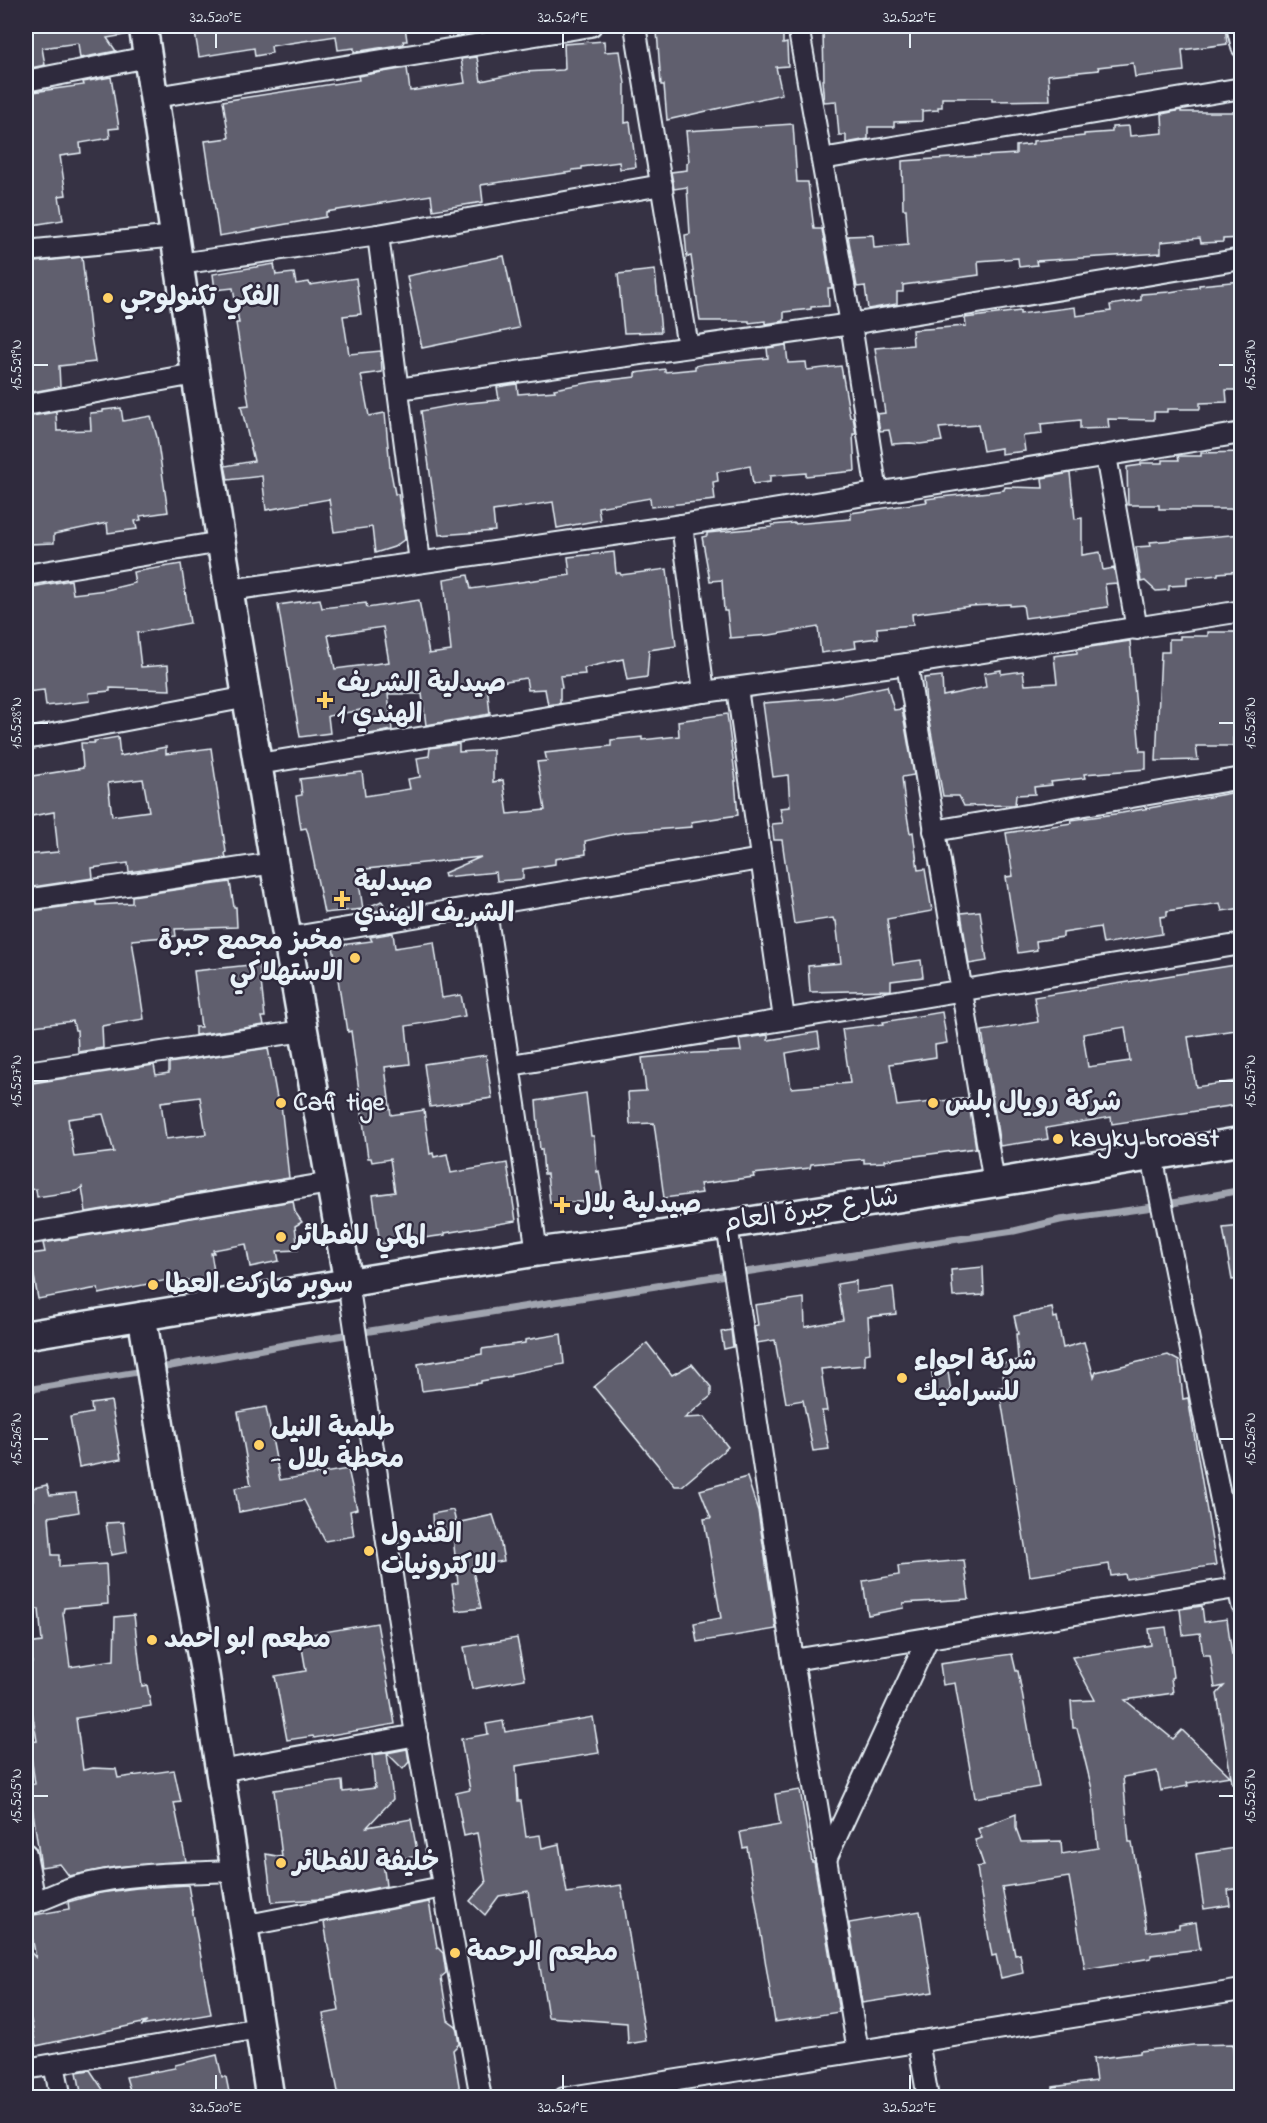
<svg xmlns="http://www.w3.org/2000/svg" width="1267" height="2123" viewBox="0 0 1267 2123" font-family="'Indie Flower','Playpen Sans Arabic',sans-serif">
<rect width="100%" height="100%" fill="#363244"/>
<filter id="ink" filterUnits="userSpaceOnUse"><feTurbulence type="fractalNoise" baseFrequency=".0167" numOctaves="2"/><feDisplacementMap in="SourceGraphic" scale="12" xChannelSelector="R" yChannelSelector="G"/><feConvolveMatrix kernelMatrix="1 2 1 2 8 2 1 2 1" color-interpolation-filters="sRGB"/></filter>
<g filter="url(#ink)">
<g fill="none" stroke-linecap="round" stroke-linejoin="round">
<!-- stream -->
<g stroke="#a0a4af" stroke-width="7">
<polyline points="155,1369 300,1342 917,1245 1014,1231 1060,1220 1146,1208 1242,1190"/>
<polyline points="26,1390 144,1371"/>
</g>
</g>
<!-- building -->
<g fill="#605e6e" stroke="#e8f1f8" stroke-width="1.5" fill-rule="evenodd">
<polygon points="26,26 124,26 125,35 107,38 116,51 80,58 78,43 42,48 45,65 26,69"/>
<polygon points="194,26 405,26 407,41 403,41 404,44 354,52 354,48 338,50 336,36 271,46 272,53 255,56 254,48 199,57"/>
<polygon points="692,26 731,26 731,29 783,29 783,44 787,43 788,66 776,67 782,94 667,120 664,85 661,85 657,31 682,29 682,27"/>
<polygon points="838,26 1163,26 1163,27 1225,26 1227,44 1182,50 1184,71 1135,77 1133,63 1098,67 1099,70 1048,75 1050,100 992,101 992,98 942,98 942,107 938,107 938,110 922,111 922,121 894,122 894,127 868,127 868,139 846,143 846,135 839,135 836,101 824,102 822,80 824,80 823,32 839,32"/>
<polygon points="604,41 605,52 620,51 625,84 625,123 630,122 636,167 620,169 619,162 582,167 582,169 572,170 572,172 481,185 483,202 433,210 431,195 326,212 326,217 219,236 205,141 229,138 223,101 359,80 358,76 407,68 410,91 465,83 461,59 477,57 481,81 524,72 563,70 565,69 564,44"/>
<polygon points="111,77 119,128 109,129 110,138 80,143 81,153 60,156 66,195 59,196 63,220 26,226 26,93 84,85 83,82"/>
<polygon points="1181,110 1181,112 1240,112 1242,123 1242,238 1223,239 1223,242 1201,243 1200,238 1161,242 1161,253 1036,261 1037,265 1019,267 1018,258 978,261 979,275 903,285 903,292 897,292 897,304 868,309 865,286 857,287 848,236 873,235 874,248 908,245 906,209 903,209 902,161 1016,154 1016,146 1033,144 1033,141 1084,136 1084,134 1112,132 1112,127 1129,126 1130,136 1163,133 1162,114"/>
<polygon points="793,124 797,182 808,182 814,229 822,229 832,288 828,288 829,306 811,307 811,309 784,312 784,321 765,324 765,321 749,323 749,321 700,321 691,256 687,257 685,235 690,234 687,187 674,189 671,172 687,170 687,163 689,162 686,131"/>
<polygon points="504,256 519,328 422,348 407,276"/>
<polygon points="82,257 91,337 95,362 59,366 60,387 26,393 26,263"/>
<polygon points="274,264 276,275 294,273 296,284 309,282 310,285 356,278 361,314 343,316 349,354 381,351 382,372 361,375 369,416 385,413 390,467 395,494 398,494 405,539 394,547 375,553 372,527 334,532 329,499 266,510 262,476 228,480 225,466 254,461 241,406 249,405 236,323 239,323 233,288 215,290 213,274"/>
<polygon points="655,270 661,332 624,333 618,274"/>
<polygon points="1242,281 1242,390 1226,390 1227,402 1200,403 1200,409 1167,409 1167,412 1154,412 1154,420 1108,419 1109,428 1080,429 1080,420 1041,424 1042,434 1023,436 1025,451 1001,454 1001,448 983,451 978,425 939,428 942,441 920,444 910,443 892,444 889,430 880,431 877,414 885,413 875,348 913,345 912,330 966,326 965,318 1020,311 1020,314 1075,307 1076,316 1111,311 1110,305 1141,300 1141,294 1170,292 1199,287 1199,285"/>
<polygon points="786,345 788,363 806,362 807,370 841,366 850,417 853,417 856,434 853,434 855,471 806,476 806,473 770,476 770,482 753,484 750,466 717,472 718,481 713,482 715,500 651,507 650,498 598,507 600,520 557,528 553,502 493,511 495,531 439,535 421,411 459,404 499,400 497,387 517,384 518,394 555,391 554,389 592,382 635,377 635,373 665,369 665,372 695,369 695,366 704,364 768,358 767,348"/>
<polygon points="121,408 123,421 151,416 157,437 168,512 140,516 141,520 135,521 137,529 108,533 107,523 54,534 54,543 29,544 28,536 26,536 26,417 56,412 57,431 91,430 90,413 103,412 103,410"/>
<polygon points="1242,452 1242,509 1159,509 1159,505 1128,505 1127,467 1141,465 1141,463 1163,463 1163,460 1179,460 1178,456 1201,456 1201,453"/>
<polygon points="1070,473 1075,519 1082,518 1082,555 1100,552 1103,570 1114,568 1117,583 1105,584 1108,607 1025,618 1023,605 1010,606 1010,604 971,606 912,614 913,625 877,628 878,638 855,641 856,648 821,653 818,627 770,635 730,638 727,611 724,611 722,580 710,581 702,537 707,536 707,533 772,527 772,525 794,523 794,524 851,519 851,513 927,502 926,499 941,497 989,492 1004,490 1005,487 1043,488 1042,478"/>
<polygon points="1242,534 1242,571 1218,573 1218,575 1208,576 1187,577 1187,585 1169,586 1169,590 1156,591 1145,581 1141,582 1136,547 1151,546 1150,542"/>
<path d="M614 552 616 573H620L621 575 667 569 676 646 649 650 647 677 627 680 623 659 584 668 585 674 560 676 562 688H560V703L548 705 545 689 528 690 526 678 487 684 490 714 426 725 422 694H388L392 730 364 735 361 710 328 716 330 733 300 737 278 605 320 599 322 608 366 603 367 608 419 600 429 654 451 651 444 579 468 575 471 589 570 575 568 557ZM383 627 389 662 335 669 328 635Z"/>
<polygon points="181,564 190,623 137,633 141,667 168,665 170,690 110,688 110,691 89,693 90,701 46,706 44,690 26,692 26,588 71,580 73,594 106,590 135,583 133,572"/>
<polygon points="1208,632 1242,632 1242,737 1233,738 1233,746 1196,746 1198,760 1156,761 1161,652 1169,652 1169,639 1180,639 1180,636 1208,636"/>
<polygon points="1130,641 1140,751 1146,751 1146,769 1084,774 1085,778 1051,782 1052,785 1034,787 1035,794 1016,795 1015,805 1012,805 964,806 959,796 943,796 926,705 924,678 942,676 943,696 986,687 984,673 1001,670 1001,674 1023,671 1025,685 1057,683 1054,656 1077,653 1077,649"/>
<polygon points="887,686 894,710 902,709 914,775 902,777 905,804 910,833 913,832 918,870 925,869 932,911 887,919 893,964 921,960 923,977 891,981 891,990 810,992 808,966 841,963 836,921 834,921 833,918 794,924 782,840 774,840 772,824 783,823 780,808 790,807 788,775 773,777 763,703 829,698"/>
<polygon points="727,714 736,781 735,781 738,815 691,822 692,827 625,832 585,841 586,854 555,859 555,864 523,869 523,879 497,881 496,872 445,877 444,873 481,857 357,870 363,909 324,913 308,833 306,828 301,829 296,796 302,795 300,779 362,772 365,796 410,789 408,779 420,777 417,758 429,756 430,748 459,744 459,752 493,750 493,782 503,780 508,814 545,810 537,762 547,761 545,753 611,746 611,740 642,737 642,740 679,736 678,721"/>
<path d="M118 737 120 756 166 747V754L211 748 226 852 225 853 226 858 129 872 128 863 92 868 93 878 26 888V855L58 852 54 812 26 817V777L83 768 81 743H95L94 741ZM143 779 149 811 112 816 108 783Z"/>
<polygon points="1242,791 1242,908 1222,911 1220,903 1167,911 1167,916 1160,917 1162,934 1103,944 1100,927 1063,933 1063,937 1036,941 1037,950 1018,953 1006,877 1013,876 1006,833 1072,823 1071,820 1122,813"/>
<polygon points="230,882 234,907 236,907 237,927 175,929 176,936 132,940 144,1019 102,1026 103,1048 78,1052 77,1030 75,1030 73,1021 26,1027 26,912 96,902 96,905 132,903 132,896"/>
<polygon points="382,901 386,909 359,914 358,911"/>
<polygon points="980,911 987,961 969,964 961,913"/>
<polygon points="393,933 395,948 434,942 442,998 461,995 465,1016 406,1026 410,1064 385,1067 391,1115 424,1110 430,1154 433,1153 434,1157 447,1154 451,1173 507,1163 516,1221 445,1233 445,1235 380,1244 373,1195 395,1192 390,1159 372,1162 371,1158 368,1158 351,1031 348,1032 346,1019 344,1019 333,946 372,941 370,937"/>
<polygon points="259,964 265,1017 262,1017 264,1025 195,1035 195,1027 201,1027 194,971"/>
<path d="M1242 964V1029L1188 1037 1196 1087 1242 1080V1104L1112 1124 1111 1117 1046 1128 1048 1139 1000 1146 982 1031 1038 1022 1034 997ZM1125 1027 1130 1061 1088 1067 1083 1034Z"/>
<polygon points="942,1012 947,1043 935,1045 936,1057 890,1064 897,1106 968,1098 976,1148 885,1160 885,1162 864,1163 864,1159 811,1164 810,1168 753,1174 754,1177 700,1184 702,1193 664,1198 654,1123 630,1124 628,1092 646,1091 642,1058 695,1053 741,1051 739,1039 768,1035 768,1040 818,1032 820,1047 786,1053 791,1088 850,1083 842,1029 884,1024 883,1022"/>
<path d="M268 1048 278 1104H281L289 1178 86 1212 82 1187 77 1191 37 1197 36 1189 26 1190V1084L154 1065 156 1075 169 1073V1063ZM200 1097 206 1134 166 1139 161 1102ZM103 1114 114 1152 74 1157 68 1119Z"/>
<polygon points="486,1055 492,1098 430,1107 424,1064"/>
<polygon points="586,1093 591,1136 594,1136 597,1172 599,1171 604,1201 550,1203 547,1174 544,1174 542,1149 540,1150 536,1101"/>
<polygon points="293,1201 295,1212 302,1222 295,1226 298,1250 277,1251 279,1261 250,1267 246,1244 213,1250 214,1253 211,1253 215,1277 168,1283 167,1280 99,1294 98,1288 38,1299 30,1254 45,1252 43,1243"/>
<polygon points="1242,1226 1242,1279 1232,1280 1223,1228"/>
<polygon points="983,1267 984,1295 953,1297 951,1270"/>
<polygon points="856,1281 856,1292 893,1287 896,1314 868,1317 870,1353 865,1354 865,1365 821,1369 827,1411 822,1411 829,1449 813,1451 803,1400 786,1403 775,1340 757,1343 754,1326 758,1325 755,1305 804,1298 805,1327 843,1320 837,1284"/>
<polygon points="1052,1308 1054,1318 1057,1317 1063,1348 1084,1342 1094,1377 1096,1372 1168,1355 1179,1361 1183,1399 1188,1398 1216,1565 1126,1579 1125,1574 1111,1576 1109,1564 1030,1576 999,1387 1005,1386 1001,1364 1018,1360 1016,1334 1018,1334 1014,1316"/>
<polygon points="731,1330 733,1347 724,1349 721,1332"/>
<polygon points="561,1334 564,1364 511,1374 511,1376 481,1381 481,1383 422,1391 418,1364 482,1354 482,1349 525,1343 525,1340"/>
<polygon points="647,1343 672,1375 692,1364 711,1387 711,1396 685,1418 705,1417 728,1447 682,1486 675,1486 594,1387"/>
<polygon points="947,1364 951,1392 935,1393 931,1367"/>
<polygon points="111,1401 121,1459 79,1467 70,1417 92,1413 91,1404"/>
<polygon points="266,1407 280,1480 348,1469 357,1509 350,1511 354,1536 325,1541 304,1500 239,1512 235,1488 251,1485 238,1412"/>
<polygon points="747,1477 758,1511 776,1629 697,1642 694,1623 721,1618 704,1519 711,1518 700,1490"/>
<polygon points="47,1485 50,1495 76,1493 79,1512 49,1517 52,1555 59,1555 59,1567 106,1564 108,1604 64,1608 63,1613 70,1667 114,1660 115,1617 134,1615 142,1686 147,1685 151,1706 76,1718 83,1770 93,1768 116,1769 118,1778 174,1770 181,1802 174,1803 186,1861 115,1867 69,1876 60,1864 41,1867 29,1785 35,1784 29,1742 37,1741 26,1675 26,1664 32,1662 28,1644 42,1642 39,1609 34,1609 32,1583 30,1583 30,1580 26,1580 26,1500 33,1500 33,1488"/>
<polygon points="453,1510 456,1523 493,1515 499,1534 504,1561 472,1566 481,1608 456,1611 452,1584 458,1583 452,1528 433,1533 432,1514"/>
<polygon points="123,1522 127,1552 111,1555 106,1523"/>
<polygon points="964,1560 969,1599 903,1603 904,1608 868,1615 863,1581 899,1575 898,1566"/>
<polygon points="1202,1606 1204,1622 1227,1619 1232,1655 1236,1654 1239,1671 1242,1668 1242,1783 1232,1783 1217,1694 1224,1686 1215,1688 1210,1655 1203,1655 1200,1633 1183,1635 1180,1609"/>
<polygon points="377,1623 395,1724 314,1738 313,1736 287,1740 275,1676 306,1671 300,1636"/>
<polygon points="1166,1627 1173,1677 1171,1678 1173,1693 1125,1700 1173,1739 1182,1730 1230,1776 1187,1783 1188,1786 1161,1791 1157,1771 1123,1777 1129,1842 1132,1842 1147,1932 1179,1928 1179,1925 1196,1922 1200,1949 1151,1955 1151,1958 1085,1969 1069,1877 1002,1887 1015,1955 1020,1954 1023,1973 1001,1978 996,1955 992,1956 981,1894 977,1867 984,1866 975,1840 982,1838 978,1829 1016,1814 1016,1828 1021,1842 1061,1841 1062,1854 1098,1848 1092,1789 1077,1728 1073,1728 1071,1701 1095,1700 1072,1657 1151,1645 1149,1629"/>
<polygon points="517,1638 525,1679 472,1689 464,1647"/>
<polygon points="1012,1654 1016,1671 1018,1671 1039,1787 975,1798 955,1683 943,1685 940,1664"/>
<polygon points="593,1717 599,1753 516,1766 518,1801 521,1801 526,1837 540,1835 542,1848 559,1844 567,1893 621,1885 646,2041 628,2044 627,2023 548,2017 528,1891 499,1896 485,1915 470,1901 486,1883 477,1833 464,1836 456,1793 470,1790 461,1739 488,1734 486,1724 503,1721 505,1732"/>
<polygon points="407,1749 409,1762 403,1769 387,1753"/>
<polygon points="387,1753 393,1799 367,1827 411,1819 418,1856 383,1862 386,1886 321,1899 272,1902 266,1854 282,1857 274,1790 342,1781 343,1792 375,1788 372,1755"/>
<polygon points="800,1790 812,1862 814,1862 839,2012 775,2022 747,1847 743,1848 740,1832 780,1825 775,1794"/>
<polygon points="1242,1847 1242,1888 1228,1890 1230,1905 1204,1909 1196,1854"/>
<polygon points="188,1885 211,2014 141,2026 147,2022 36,2046 31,2020 26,2020 26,1947 36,1958 28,1916 69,1909 68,1902 100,1893 137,1888"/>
<polygon points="429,1902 437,1947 443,1953 446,1973 441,1977 448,2020 456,2026 459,2044 453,2050 461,2097 339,2097 323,2014 339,2011 324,1922"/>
<polygon points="920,1911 933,1992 862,2003 849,1923"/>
<polygon points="1233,2044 1234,2060 1242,2059 1242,2097 1053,2097 1053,2087 1096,2081 1093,2059 1140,2053 1140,2051 1193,2045"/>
<polygon points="217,2055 222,2077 226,2077 230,2097 132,2097 126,2077 175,2068 175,2065"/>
<polygon points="90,2070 108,2097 82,2097 77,2072"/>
</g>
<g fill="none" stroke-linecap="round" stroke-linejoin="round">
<defs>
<g id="street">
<polyline points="635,26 688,347"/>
<polyline points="798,26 851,324 877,493"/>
<polyline points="1237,26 1242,47"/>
<polyline points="26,81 148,57"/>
<polyline points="155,97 591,26"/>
<polyline points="822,159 1242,88"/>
<polyline points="378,235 420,562"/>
<polyline points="26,251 176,236"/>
<polyline points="179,264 378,235 662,185"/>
<polyline points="398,389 851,324 1242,259"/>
<polyline points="26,405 195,374"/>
<polyline points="1106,456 1137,629"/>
<polyline points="682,525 704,692"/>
<polyline points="26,575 221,542"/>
<polyline points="230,590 682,525 1242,433"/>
<polyline points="907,664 994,1183"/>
<polyline points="737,688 784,1019"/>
<polyline points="26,739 248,697"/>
<polyline points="258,764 704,692 907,664 1242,611"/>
<polyline points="934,831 1242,778"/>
<polyline points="26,900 274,863"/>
<polyline points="485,904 537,1252"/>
<polyline points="288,938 761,859"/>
<path d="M511 1065C754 1024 998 986 1242 944"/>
<polyline points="26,1072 304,1031"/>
<polyline points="1152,1156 1242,1605"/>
<polyline points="727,1225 793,1660 858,2051"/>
<polyline points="26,1234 330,1183"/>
<polyline points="348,1282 414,1722 481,2098"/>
<polyline points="793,1660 1242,1587"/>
<polyline points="220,1771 417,1735"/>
<polyline points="26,1854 35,1902"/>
<polyline points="826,1859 928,1638"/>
<path d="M26 1904C44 1901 60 1890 78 1886 129 1873 182 1873 234 1871"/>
<polyline points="243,1926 443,1887"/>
<polyline points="918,2041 928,2098"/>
<polyline points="54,2065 61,2098"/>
<polyline points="26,2069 259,2028"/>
<polyline points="564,2098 1242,1990"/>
</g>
<g id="secondary">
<polyline points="143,26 221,542 274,863 348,1282"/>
<polyline points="142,1316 170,1490 205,1674 270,2098"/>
<polyline points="26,1335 537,1252 628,1240 994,1183 1242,1141"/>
</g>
</defs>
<!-- street casing -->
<use href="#street" stroke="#e8f1f8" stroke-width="24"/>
<!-- secondary casing -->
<use href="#secondary" stroke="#e8f1f8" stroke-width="32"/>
<!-- street -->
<use href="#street" stroke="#2f2a3d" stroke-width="20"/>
<!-- secondary -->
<use href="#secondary" stroke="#2f2a3d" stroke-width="27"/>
</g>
</g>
<!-- ticks -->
<path fill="none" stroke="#e8f1f8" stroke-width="2" d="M216 33V48M563 33V48M910 33V48M33 365H48M1219 365H1234M33 723H48M1219 723H1234M33 1081H48M1219 1081H1234M33 1439H48M1219 1439H1234M33 1796H48M1219 1796H1234M216 2075V2090M563 2075V2090M910 2075V2090"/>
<!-- markers -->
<g fill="#ffd166" stroke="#2f2a3d" stroke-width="2">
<circle cx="108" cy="298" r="6"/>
<path d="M322 691h6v6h6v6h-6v6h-6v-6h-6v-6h6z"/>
<path d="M339 890h6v6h6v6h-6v6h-6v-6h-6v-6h6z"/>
<circle cx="355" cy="958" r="6"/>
<circle cx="281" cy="1103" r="6"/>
<circle cx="933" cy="1103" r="6"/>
<circle cx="1058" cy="1139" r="6"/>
<path d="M559 1196h6v6h6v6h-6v6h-6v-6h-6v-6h6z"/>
<circle cx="281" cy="1237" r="6"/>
<circle cx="153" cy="1285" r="6"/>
<circle cx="902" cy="1378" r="6"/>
<circle cx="259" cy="1445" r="6"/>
<circle cx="369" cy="1551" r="6"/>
<circle cx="152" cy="1640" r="6"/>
<circle cx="281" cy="1863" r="6"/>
<circle cx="455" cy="1953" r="6"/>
</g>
<g text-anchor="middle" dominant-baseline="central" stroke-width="4.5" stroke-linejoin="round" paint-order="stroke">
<!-- poi labels -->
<g font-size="27" font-weight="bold" fill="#e8f1f8" stroke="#2f2a3d" text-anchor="start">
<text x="120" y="298">الفكي تكنولوجي</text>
<text x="337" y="684">صيدلية الشريف<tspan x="337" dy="31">الهندي 1</tspan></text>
<text x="354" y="883">صيدلية<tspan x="354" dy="31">الشريف الهندي</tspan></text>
<text x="343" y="942" text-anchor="end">مخبز مجمع جبرة<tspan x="343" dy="31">الاستهلاكي</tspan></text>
<text x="293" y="1103">Cafi tige</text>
<text x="945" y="1103">شركة رويال بلس</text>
<text x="1070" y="1139">kayky broast</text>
<text x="574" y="1205">صيدلية بلال</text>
<text x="293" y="1237">المكي للفطائر</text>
<text x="165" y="1285">سوبر ماركت العطا</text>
<text x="914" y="1362">شركة اجواء<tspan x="914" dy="31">للسراميك</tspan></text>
<text x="271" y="1429">طلمبة النيل<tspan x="271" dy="31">- محطة بلال</tspan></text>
<text x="381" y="1535">القندول<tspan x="381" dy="31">للاكترونيات</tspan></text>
<text x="164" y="1640">مطعم ابو احمد</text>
<text x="293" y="1863">خليفة للفطائر</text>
<text x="467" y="1953">مطعم الرحمة</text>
</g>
<!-- street labels -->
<g font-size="27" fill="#e8f1f8" stroke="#2f2a3d">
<text transform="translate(811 1211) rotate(-9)">شارع جبرة العام</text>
</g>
</g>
<!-- margin -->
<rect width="1267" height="2123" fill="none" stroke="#2f2a3d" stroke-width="66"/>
<rect x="33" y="33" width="1201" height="2057" fill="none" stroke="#e8f1f8" stroke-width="2"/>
<g font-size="15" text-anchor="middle" fill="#e8f1f8">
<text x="216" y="22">32.520°E</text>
<text x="563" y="22">32.521°E</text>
<text x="910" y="22">32.522°E</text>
<text transform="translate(16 365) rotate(-90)" y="5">15.529°N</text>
<text transform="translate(1250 365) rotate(-90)" y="5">15.529°N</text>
<text transform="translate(16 723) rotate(-90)" y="5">15.528°N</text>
<text transform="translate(1250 723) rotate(-90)" y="5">15.528°N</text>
<text transform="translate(16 1081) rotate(-90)" y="5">15.527°N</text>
<text transform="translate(1250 1081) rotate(-90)" y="5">15.527°N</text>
<text transform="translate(16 1439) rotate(-90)" y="5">15.526°N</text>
<text transform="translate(1250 1439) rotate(-90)" y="5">15.526°N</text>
<text transform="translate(16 1796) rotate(-90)" y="5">15.525°N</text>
<text transform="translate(1250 1796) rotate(-90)" y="5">15.525°N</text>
<text x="216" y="2112">32.520°E</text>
<text x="563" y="2112">32.521°E</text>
<text x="910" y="2112">32.522°E</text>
</g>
</svg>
